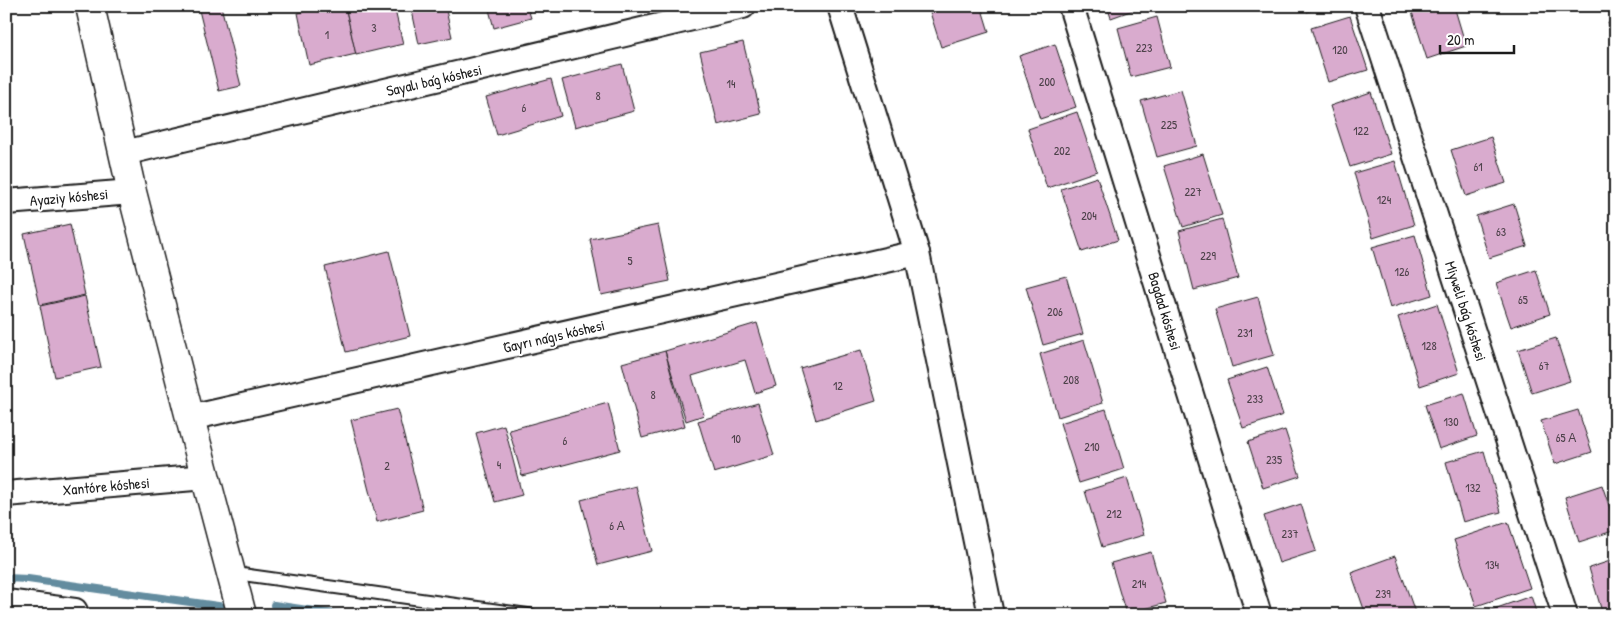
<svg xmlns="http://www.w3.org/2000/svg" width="1622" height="621" viewBox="0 0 1622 621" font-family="'Patrick Hand',sans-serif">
<rect width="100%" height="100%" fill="#fff"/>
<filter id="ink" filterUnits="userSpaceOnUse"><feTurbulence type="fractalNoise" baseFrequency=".02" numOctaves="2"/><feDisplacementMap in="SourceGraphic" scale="10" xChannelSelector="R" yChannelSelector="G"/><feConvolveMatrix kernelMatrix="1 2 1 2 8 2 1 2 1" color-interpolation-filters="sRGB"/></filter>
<g filter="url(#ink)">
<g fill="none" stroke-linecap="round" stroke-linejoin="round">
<!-- stream -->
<g stroke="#648c9f" stroke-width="8">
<polyline points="6,578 28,579 232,608"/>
<polyline points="274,605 341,615"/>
</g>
</g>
<!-- building -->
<g fill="#d9abce" stroke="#1c1c1c">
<polygon points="198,6 221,6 241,86 219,91"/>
<polygon points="329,6 345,6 356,54 309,65 298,13"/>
<polygon points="361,6 394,6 403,44 356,55 346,10"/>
<polygon points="411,6 445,6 452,37 419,44"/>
<polygon points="488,6 527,6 531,18 494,28"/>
<polygon points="928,6 981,6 989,32 941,47"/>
<polygon points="1107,6 1144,6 1111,18"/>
<polygon points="1305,6 1324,6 1307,12"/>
<polygon points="1410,6 1454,6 1466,46 1427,59"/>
<polygon points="1350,16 1368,70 1328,82 1311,28"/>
<polygon points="1157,17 1170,67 1131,77 1118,28"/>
<polygon points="1616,20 1616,48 1608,23"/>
<polygon points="743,42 761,114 718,125 700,52"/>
<polygon points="1055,44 1076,107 1040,119 1019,56"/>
<polygon points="622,64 634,111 575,127 562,80"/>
<polygon points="551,79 561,116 497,135 486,97"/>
<polygon points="1181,90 1197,146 1157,157 1141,101"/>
<polygon points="1371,92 1391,154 1350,167 1330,106"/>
<polygon points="1077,112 1097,171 1047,188 1028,129"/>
<polygon points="1491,137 1506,183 1466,196 1451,150"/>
<polygon points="1203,154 1222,215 1183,227 1164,166"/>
<polygon points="1395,161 1414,225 1373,238 1354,173"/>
<polygon points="1097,177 1118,240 1082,252 1061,189"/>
<polygon points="1514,204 1527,246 1489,258 1476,216"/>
<polygon points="1222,219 1238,278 1194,290 1179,231"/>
<polygon points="70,224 85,295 40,305 24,234"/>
<polygon points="658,225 670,281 601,295 590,239"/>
<polygon points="1415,235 1432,295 1390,308 1372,247"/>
<polygon points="389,251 410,336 346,352 325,267"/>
<polygon points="1536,270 1550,314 1511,327 1496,283"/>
<polygon points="1066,276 1083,334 1043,345 1026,287"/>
<polygon points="85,296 101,367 55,377 40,306"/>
<polygon points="1258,297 1274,355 1232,367 1215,309"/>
<polygon points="1437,304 1459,373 1420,386 1398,317"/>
<polygon points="757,323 776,386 755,393 745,360 692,376 704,415 686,421 665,351"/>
<polygon points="1556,338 1570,381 1532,393 1518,350"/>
<polygon points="1084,340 1103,403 1058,417 1040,354"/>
<polygon points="861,350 876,401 816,420 800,368"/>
<polygon points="665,351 685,426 642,438 622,363"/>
<polygon points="1267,367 1283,415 1243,428 1227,380"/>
<polygon points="1464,393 1477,436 1439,449 1425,405"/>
<polygon points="608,403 620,450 522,476 509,430"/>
<polygon points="758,403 774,455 714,473 698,421"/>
<polygon points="397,409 423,510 377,522 351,420"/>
<polygon points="1106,409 1124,469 1079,483 1060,423"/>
<polygon points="1578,410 1592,452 1555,464 1541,421"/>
<polygon points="504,425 522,495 495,502 476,433"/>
<polygon points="1285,430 1300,476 1263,488 1248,442"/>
<polygon points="1484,451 1501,512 1463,522 1446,462"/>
<polygon points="1127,478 1144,535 1102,547 1085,491"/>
<polygon points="1602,485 1616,526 1616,530 1579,542 1565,497"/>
<polygon points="636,486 652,551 598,565 581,500"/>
<polygon points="1301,504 1316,551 1279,563 1264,516"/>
<polygon points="1508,522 1530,588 1476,606 1454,540"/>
<polygon points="1151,552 1166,603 1126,614 1111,563"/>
<polygon points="1395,556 1416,615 1366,615 1351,572"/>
<polygon points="1616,559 1616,615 1603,615 1589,568"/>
<polygon points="1531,596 1537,615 1477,615"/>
</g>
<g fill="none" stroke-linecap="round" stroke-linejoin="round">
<defs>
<polyline id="service" points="232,573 531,615"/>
<g id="minor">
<polyline points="840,6 917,253 991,615"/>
<polyline points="1071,6 1259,615"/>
<polyline points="1367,6 1565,615"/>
<polyline points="124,153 743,6"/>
<polyline points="6,202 132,192"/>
<polyline points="190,418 917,253"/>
<polyline points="6,494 206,477"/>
<polyline points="6,602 75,611"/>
</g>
<polyline id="secondary" points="90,6 132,192 190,418 242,615"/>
</defs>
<!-- service casing -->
<use href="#service" stroke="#1c1c1c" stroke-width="15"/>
<!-- minor casing -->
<use href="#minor" stroke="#1c1c1c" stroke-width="28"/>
<!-- secondary casing -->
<use href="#secondary" stroke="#1c1c1c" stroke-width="31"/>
<!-- service -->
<use href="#service" stroke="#fff" stroke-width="11"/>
<!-- minor -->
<use href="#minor" stroke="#fff" stroke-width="24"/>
<!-- secondary -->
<use href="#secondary" stroke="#fff" stroke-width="28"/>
</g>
</g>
<g text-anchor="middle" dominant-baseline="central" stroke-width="4" stroke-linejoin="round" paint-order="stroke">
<!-- number labels -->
<g font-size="12" fill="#4b4048">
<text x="374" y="27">3</text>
<text x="327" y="34">1</text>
<text x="1144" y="47">223</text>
<text x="1340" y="49">120</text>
<text x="1047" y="81">200</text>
<text x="731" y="83">14</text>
<text x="598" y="95">8</text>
<text x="524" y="107">6</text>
<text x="1169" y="124">225</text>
<text x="1361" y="130">122</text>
<text x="1062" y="150">202</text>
<text x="1478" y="166">61</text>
<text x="1193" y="191">227</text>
<text x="1384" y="199">124</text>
<text x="1089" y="215">204</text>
<text x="1501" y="231">63</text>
<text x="1208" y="255">229</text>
<text x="630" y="260">5</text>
<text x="1402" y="271">126</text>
<text x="1523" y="299">65</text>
<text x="1055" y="311">206</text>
<text x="1245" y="332">231</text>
<text x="1429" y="345">128</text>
<text x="1544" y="365">67</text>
<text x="1071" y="379">208</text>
<text x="838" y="385">12</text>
<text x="653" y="394">8</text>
<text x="1255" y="398">233</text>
<text x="1451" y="421">130</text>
<text x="1566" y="437">65 А</text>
<text x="736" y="438">10</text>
<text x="565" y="440">6</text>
<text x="1092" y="446">210</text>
<text x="1274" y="459">235</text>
<text x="499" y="464">4</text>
<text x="387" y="465">2</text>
<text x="1473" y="487">132</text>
<text x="1114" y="513">212</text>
<text x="617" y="525">6 А</text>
<text x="1290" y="533">237</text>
<text x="1492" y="564">134</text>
<text x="1139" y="583">214</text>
<text x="1383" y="593">239</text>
</g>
<!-- street labels -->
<g font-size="15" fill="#1c1c1c" stroke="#fff">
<text transform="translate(434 80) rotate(-13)">Sayalı baǵ kóshesi</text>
<text transform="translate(69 197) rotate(-5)">Ayaziy kóshesi</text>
<text transform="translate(1165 311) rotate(73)">Bagdad kóshesi</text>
<text transform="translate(1466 311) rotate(72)">Miyweli baǵ kóshesi</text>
<text transform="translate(554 336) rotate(-13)">Ǵayrı naǵıs kóshesi</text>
<text transform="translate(106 486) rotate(-5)">Xantóre kóshesi</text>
</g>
</g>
<!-- margin -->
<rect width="1622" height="621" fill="none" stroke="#fff" stroke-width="25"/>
<rect x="12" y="12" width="1597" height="596" fill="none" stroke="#1c1c1c" stroke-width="2" filter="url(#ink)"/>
<!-- scale -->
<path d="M1440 45v8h74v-8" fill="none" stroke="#1c1c1c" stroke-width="2.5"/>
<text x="1447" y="45" font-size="15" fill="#1c1c1c" stroke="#ffffff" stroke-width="4" paint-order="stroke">20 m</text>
</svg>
